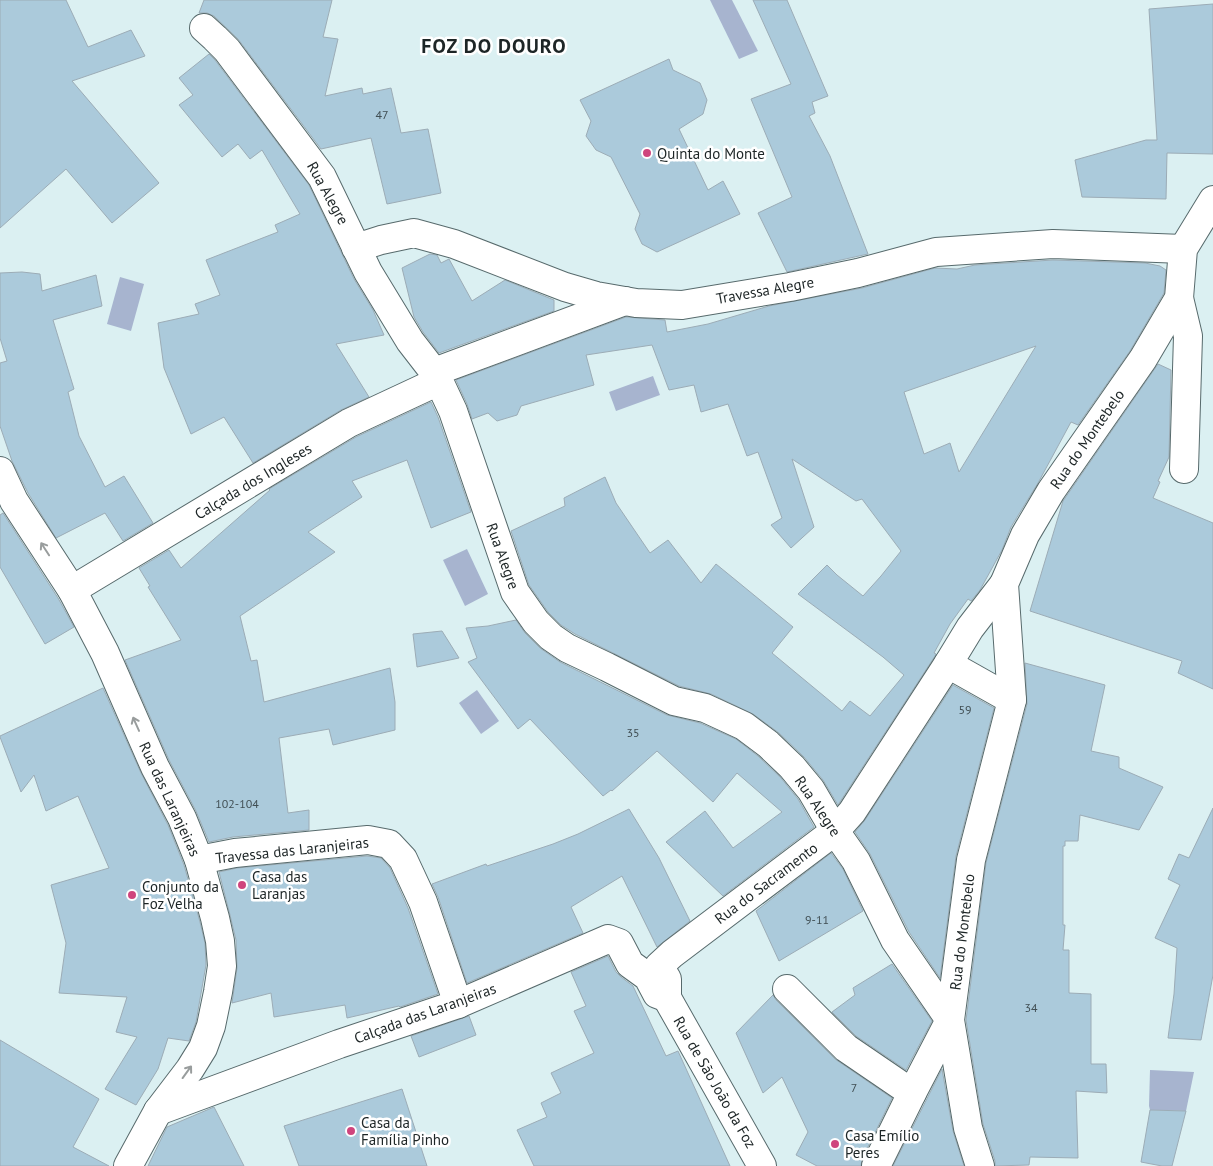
<svg xmlns="http://www.w3.org/2000/svg" width="1213" height="1166" viewBox="0 0 1213 1166" font-family="'PT Sans',sans-serif">
<rect width="100%" height="100%" fill="#dbf0f2"/>
<!-- water -->
<g fill="#a7b4cf">
<polygon points="710,0 732,0 758,51 739,59"/>
<polygon points="120,277 144,284 131,331 107,324"/>
<polygon points="653,376 660,395 616,411 609,392"/>
<polygon points="467,549 488,594 465,606 443,560"/>
<polygon points="477,690 499,721 481,734 459,703"/>
<polygon points="1150,1070 1194,1072 1186,1111 1150,1110 1149,1106"/>
</g>
<!-- building -->
<g fill="#abcadb" stroke="#9cacb6" fill-rule="evenodd">
<polygon points="0,0 66,0 88,47 131,30 145,56 72,81 159,183 112,223 66,169 0,228"/>
<polygon points="204,0 332,0 323,37 338,39 325,96 362,88 363,94 391,88 401,133 428,129 441,193 387,204 371,138 321,149 238,39 214,16 207,13 199,13"/>
<polygon points="753,0 787,0 828,96 812,102 815,113 809,116 830,156 868,254 787,272 758,213 792,197 751,99 791,84"/>
<polygon points="1213,4 1213,154 1167,153 1166,199 1082,197 1075,160 1146,140 1157,140 1149,9"/>
<polygon points="209,54 215,60 309,185 354,279 373,310 384,335 336,344 369,397 341,410 253,463 224,417 191,434 164,368 158,323 199,314 195,304 220,295 206,260 278,232 275,225 300,214 262,150 250,159 238,144 222,157 179,105 193,95 179,78"/>
<polygon points="669,59 673,70 700,83 707,100 703,114 679,129 708,190 723,181 740,214 657,252 642,244 635,229 640,214 611,157 596,150 586,136 591,121 580,100"/>
<polygon points="430,254 437,255 441,263 449,259 472,301 505,280 554,300 554,311 439,353 423,332 414,317 402,268"/>
<path d="M1053 260 1145 263 1160 266 1166 270 1164 293 1130 351 1078 425 1071 422 1038 483 1011 527 1002 550 980 590 971 601 968 599 950 624 934 653 936 654 935 656 838 805 823 780 804 757 779 733 753 714 711 694 679 686 575 634 561 625 548 612 529 585 511 531 565 506 564 498 605 477 616 503 650 553 668 540 701 583 716 564 793 627 772 653 842 711 850 701 870 716 904 675 883 657 798 594 827 565 837 575 863 596 881 576 901 551 862 499 856 501 792 459 814 527 791 548 771 525 782 518 758 452 747 456 728 404 701 412 694 385 669 390 652 345 586 355 594 385 521 406 517 415 497 421 488 413 472 419 467 404 456 380 626 317 665 320 667 332 708 324 769 306 862 288 935 268 957 269 975 265ZM1036 346 959 472 950 443 924 454 904 392Z"/>
<polygon points="22,272 40,274 42,291 96,275 102,306 53,320 74,389 68,392 79,436 105,487 124,476 153,523 123,541 105,513 56,538 28,493 12,461 0,426 0,363 7,361 0,338 0,273"/>
<polygon points="1158,364 1171,370 1169,457 1158,481 1160,482 1153,498 1213,523 1213,689 1178,673 1182,661 1030,611 1063,501"/>
<polygon points="431,402 438,417 471,512 431,528 407,460 352,481 362,497 308,532 335,552 240,616 251,661 257,660 264,702 390,668 395,702 395,730 333,745 329,729 279,738 288,813 309,810 309,830 233,837 209,842 196,811 169,760 125,660 181,640 148,587 150,586 139,568 169,550 181,568 270,490 269,489 356,437"/>
<polygon points="3,513 58,598 74,627 45,644 0,567 0,515"/>
<polygon points="516,620 525,633 540,648 560,662 667,715 700,723 736,739 758,756 781,778 798,799 814,827 723,896 666,842 705,811 733,848 782,812 737,773 713,802 657,751 612,791 611,790 603,796 530,719 518,729 468,662 477,658 466,628 488,626"/>
<polygon points="442,631 459,658 417,667 413,634"/>
<polygon points="1025,663 1105,685 1091,751 1119,757 1119,768 1163,787 1139,830 1080,815 1078,841 1065,841 1065,846 1063,846 1063,925 1065,925 1063,950 1069,950 1069,993 1091,994 1091,1064 1106,1064 1107,1093 1076,1091 1078,1158 1030,1157 1029,1165 995,1166 995,1161 983,1124 966,1020 986,863 1027,704"/>
<polygon points="953,685 994,708 956,856 940,978 909,932 870,854 855,832 865,820"/>
<polygon points="103,688 141,773 168,825 184,865 200,922 205,943 206,965 196,1022 189,1041 168,1038 158,1069 136,1105 105,1089 137,1037 116,1032 127,997 59,993 66,943 51,885 109,868 78,796 46,811 34,775 21,792 0,737 0,736"/>
<polygon points="1213,808 1213,975 1201,1040 1168,1038 1174,994 1177,948 1155,938 1180,885 1168,879 1179,854 1189,858"/>
<polygon points="629,809 659,858 690,921 657,947 622,876 571,907 583,933 467,983 438,897 432,884 486,864 487,866 553,844 578,834"/>
<polygon points="831,853 843,869 863,911 779,961 756,911"/>
<polygon points="367,856 381,858 390,868 408,908 438,994 400,1007 399,1006 347,1018 345,1005 274,1017 271,993 232,1003 237,968 236,940 230,915 219,872 237,868"/>
<polygon points="608,956 616,972 621,977 633,986 666,1056 678,1051 730,1166 534,1166 517,1130 547,1117 541,1103 561,1093 551,1073 594,1053 574,1011 586,1006 571,972"/>
<polygon points="892,964 932,1021 906,1070 856,1036 832,1012 855,995 853,988"/>
<polygon points="773,995 776,1000 835,1059 892,1098 862,1159 861,1166 817,1166 796,1155 808,1132 782,1077 763,1093 736,1033"/>
<polygon points="469,1016 476,1035 419,1057 411,1036"/>
<polygon points="0,1040 99,1099 73,1147 109,1166 0,1166"/>
<polygon points="942,1069 953,1131 964,1166 893,1166"/>
<polygon points="402,1089 427,1166 299,1166 284,1126"/>
<polygon points="214,1107 244,1166 148,1166 167,1127"/>
<polygon points="1150,1110 1186,1111 1172,1166 1162,1166 1141,1162"/>
</g>
<g fill="none" stroke-linecap="round" stroke-linejoin="round">
<defs>
<g id="street">
<polyline points="204,28 215,38 227,50 322,177 368,272 410,341 434,372 439,381 453,411 515,592 536,622 551,637 567,648 607,667 674,701 705,708 744,726 768,744 792,767 811,790 835,831 856,861 895,940 950,1020"/>
<polyline points="356,248 381,240 414,233 454,244 565,287 596,296 636,303 682,305 790,287 858,273 936,252 1053,244 1183,249"/>
<polyline points="1179,298 1188,336 1184,469"/>
<polyline points="434,372 625,301"/>
<polyline points="0,471 14,501 72,590 105,653 155,767 182,818 199,860 215,918 220,941 222,966 218,992 211,1026 203,1048 190,1069 158,1111 128,1166"/>
<polyline points="1004,584 970,628 948,664 1012,700"/>
<polyline points="72,590 349,423 439,381"/>
<polyline points="199,860 235,853 368,840 389,844 403,859 423,902 458,1004"/>
<polyline points="787,989 846,1048 912,1093"/>
<polyline points="158,1111 339,1044 458,1004 608,939 619,943 630,964 648,977 657,994 665,997"/>
<polyline points="762,1166 667,998 667,979 659,966 672,954 835,831 852,812 948,664"/>
<polyline points="876,1166 912,1093 950,1020"/>
<polyline points="980,1166 968,1128 950,1020 971,860 1012,700 1004,584 1025,535 1051,491 1143,359 1179,298 1183,249 1213,200"/>
</g>
</defs>
<!-- street casing -->
<use href="#street" stroke="#576a6c" stroke-width="30"/>
<!-- street -->
<use href="#street" stroke="#fff" stroke-width="28"/>
</g>
<!-- one-way arrows -->
<defs><path id="oneway-shaft" d="M-6 0H5M1.5-3L5.5 0L1.5 3" fill="none" stroke-width="1.6" stroke-linecap="round" stroke-linejoin="round" transform="scale(1.25)"/></defs>
<g stroke="#999d9d">
<use href="#oneway-shaft" transform="translate(45 549) rotate(-123)"/>
<use href="#oneway-shaft" transform="translate(136 724) rotate(-114)"/>
<use href="#oneway-shaft" transform="translate(187 1072) rotate(-54)"/>
</g>
<!-- markers -->
<g fill="#cf457d" stroke="#fff" stroke-width="2">
<circle cx="647" cy="153" r="5"/>
<circle cx="242" cy="885" r="5"/>
<circle cx="132" cy="895" r="5"/>
<circle cx="351" cy="1131" r="5"/>
<circle cx="835" cy="1144" r="5"/>
</g>
<g text-anchor="middle" dominant-baseline="central" stroke-width="5" stroke-linejoin="round" paint-order="stroke">
<!-- number labels -->
<g font-size="12" fill="#404e53">
<text x="382" y="114">47</text>
<text x="965" y="709">59</text>
<text x="633" y="732">35</text>
<text x="237" y="803">102-104</text>
<text x="817" y="919">9-11</text>
<text x="1031" y="1007">34</text>
<text x="854" y="1087">7</text>
</g>
<!-- poi labels -->
<g font-size="15" fill="#1d2526" stroke="#fff" text-anchor="start">
<text x="657" y="153">Quinta do Monte</text>
<text x="252" y="876">Casa das<tspan x="252" dy="17">Laranjas</tspan></text>
<text x="142" y="886">Conjunto da<tspan x="142" dy="17">Foz Velha</tspan></text>
<text x="361" y="1122">Casa da<tspan x="361" dy="17">Família Pinho</tspan></text>
<text x="845" y="1135">Casa Emílio<tspan x="845" dy="17">Peres</tspan></text>
</g>
<!-- street labels -->
<g font-size="15" fill="#1d2526" stroke="#fff">
<text transform="translate(328 193) rotate(61)">Rua Alegre</text>
<text transform="translate(765 290) rotate(-10)">Travessa Alegre</text>
<text transform="translate(1087 439) rotate(-55)">Rua do Montebelo</text>
<text transform="translate(253 481) rotate(-31)">Calçada dos Ingleses</text>
<text transform="translate(503 556) rotate(70)">Rua Alegre</text>
<text transform="translate(170 799) rotate(65)">Rua das Laranjeiras</text>
<text transform="translate(818 806) rotate(56)">Rua Alegre</text>
<text transform="translate(292 850) rotate(-6)">Travessa das Laranjeiras</text>
<text transform="translate(766 883) rotate(-37)">Rua do Sacramento</text>
<text transform="translate(962 932) rotate(-83)">Rua do Montebelo</text>
<text transform="translate(425 1013) rotate(-20)">Calçada das Laranjeiras</text>
<text transform="translate(715 1082) rotate(60)">Rua de São João da Foz</text>
</g>
<!-- district labels -->
<g font-size="20" font-weight="bold" letter-spacing="1" fill="#1d2526" stroke="#fff">
<text x="494" y="46">FOZ DO DOURO</text>
</g>
</g>
</svg>
